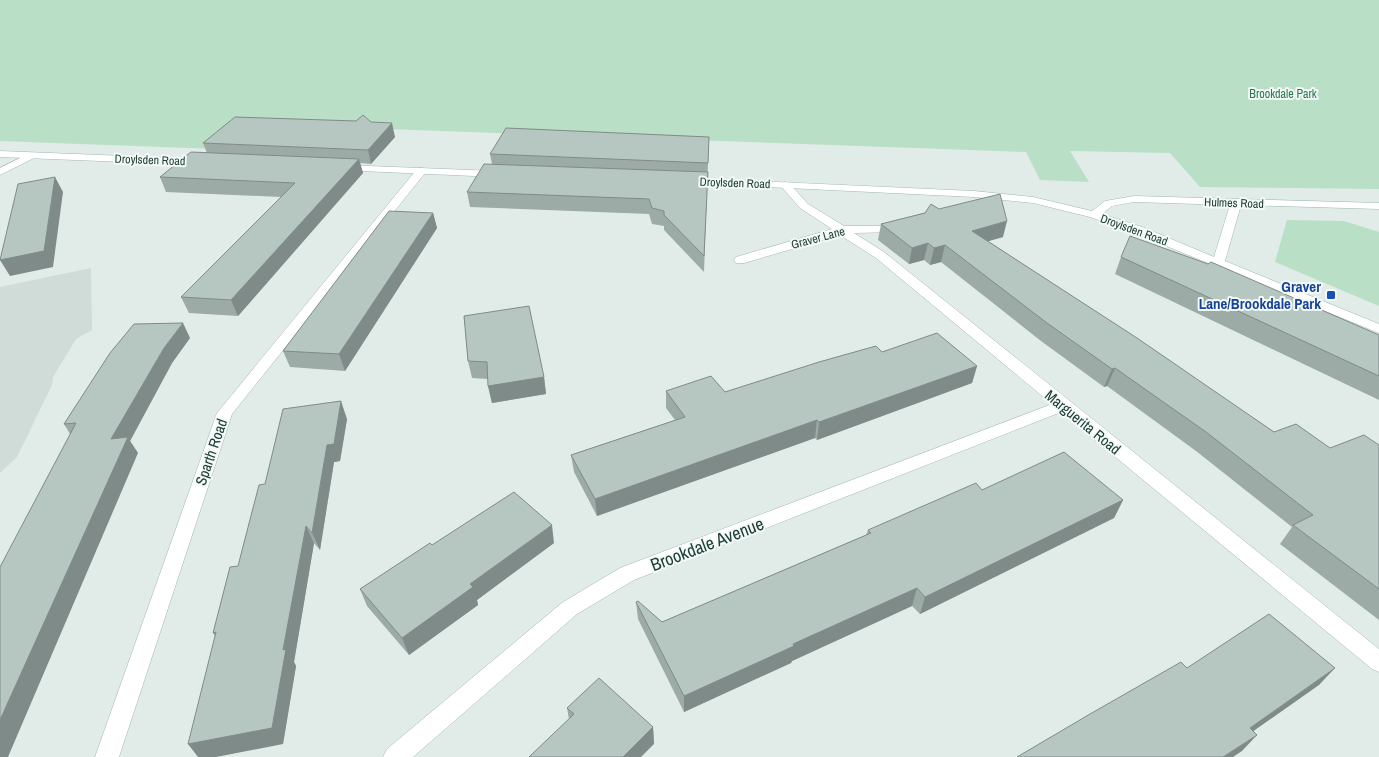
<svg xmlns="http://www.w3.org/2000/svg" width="1379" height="757" viewBox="0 0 1379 757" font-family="'Archivo Narrow',sans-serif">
<rect width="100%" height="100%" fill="#e1ece8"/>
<!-- built -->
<polygon fill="#cfdcd8" points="91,268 92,330 76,339 53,377 52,385 17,457 0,473 0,287"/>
<!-- green -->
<g fill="#b9dfc6">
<polygon points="0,0 1379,0 1379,189 1200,187 1170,153 1070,151 1089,182 1040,180 1026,152 247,124 215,149 0,141"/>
<polygon points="1287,220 1344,221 1379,232 1379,306 1275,262"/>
</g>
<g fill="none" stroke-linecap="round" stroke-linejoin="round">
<defs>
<g id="street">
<polygon points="30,153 35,156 34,158 0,175 0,168"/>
<polygon points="421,168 425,169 426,171 425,173 232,414 119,757 95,757 217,413 417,169"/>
<polygon points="785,182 789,183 808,204 844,226 902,226 904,228 902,230 898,232 854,233 884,252 1379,649 1379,672 1372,669 1061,412 634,580 577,614 413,757 383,757 387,749 563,602 620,568 1052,404 876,258 840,235 744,263 736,263 734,260 736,257 832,229 800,208 780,185"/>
</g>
<g id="secondary">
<polygon points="0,151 200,159 205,162 200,165 0,157"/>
<polygon points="343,165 497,171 502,174 497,177 339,170 338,168"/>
<path d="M688 178 974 191 1033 197 1092 211 1105 201 1134 196 1379 203V209L1241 205 1225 261 1379 324V333L1137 234 1090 217 1033 203 974 197 684 183 683 181 684 179ZM1134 202 1230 205 1214 257 1145 228 1102 214 1112 206Z"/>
</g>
</defs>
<!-- street casing -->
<use href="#street" stroke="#a3b4b0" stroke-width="1"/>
<!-- secondary casing -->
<use href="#secondary" stroke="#9fb9b2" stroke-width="1"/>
<!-- street -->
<use href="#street" fill="#fff" fill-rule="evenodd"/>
<!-- secondary -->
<use href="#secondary" fill="#fff" fill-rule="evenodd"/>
</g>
<!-- wall -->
<g fill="#9daba7">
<polygon points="371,122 395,137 371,164 360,163 363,173 238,316 189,313 181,297 281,197 166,192 160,177 207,153 203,143"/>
<polygon points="709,137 704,272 664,230 664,226 652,224 649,214 470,207 467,192 492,164 490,154"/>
<polygon points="939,209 1003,237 988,241 1274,432 1330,448 1379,445 1379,620 1280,544 1292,527 1196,451 1107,386 1104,387 1041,341 941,262 930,265 924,260 909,264 878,240 881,224"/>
<polygon points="433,213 437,228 345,371 290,367 283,351"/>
<polygon points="1121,257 1379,335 1379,400 1115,274"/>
<polygon points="464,316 544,377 546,394 492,403 488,386 488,379 472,378 468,361"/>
<polygon points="190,338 172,363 130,441 138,453 70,434 64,424"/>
<polygon points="882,352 977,366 972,383 817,440 815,438 597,516 574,472 571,455 675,420 666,408 666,391 725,392"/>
<polygon points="347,419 340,461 334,462 320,550 314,543 294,662 296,666 283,744 213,633 238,566 265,484"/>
<polygon points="982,490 1123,500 1114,518 920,614 912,606 792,661 791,663 684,712 638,619 636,602 662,622 866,535 868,530"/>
<polygon points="554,543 477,600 478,605 409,655 367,606 360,589 432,545"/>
<polygon points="567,708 653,727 654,744 569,719"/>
</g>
<!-- shaded-wall -->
<g fill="#7f8b88">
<polygon points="392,123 395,137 371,164 368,150"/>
<polygon points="359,159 363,173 238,316 231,300"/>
<polygon points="55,177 63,192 53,267 10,276 0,260"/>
<polygon points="433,213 437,228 345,371 339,354"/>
<polygon points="1007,221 1003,237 968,247 972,231"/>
<polygon points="928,243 924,260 909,264 912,248"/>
<polygon points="945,245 941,262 930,265 934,248"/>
<polygon points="183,323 190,338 172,363 130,441 138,453 8,757 0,757 0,720 111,439 164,348"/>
<polygon points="977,366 972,383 817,440 819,422"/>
<polygon points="1115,368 1107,386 1104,387 1112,369"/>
<polygon points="544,377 546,394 492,403 488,386"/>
<polygon points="341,401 347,419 340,461 334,462 320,550 312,533 327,445"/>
<polygon points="817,420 815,438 597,516 595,499"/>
<polygon points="1123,500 1114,518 920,614 925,597"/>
<polygon points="552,525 554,543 477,600 478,605 409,655 402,638 470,584"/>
<polygon points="306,526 314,543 294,662 296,666 283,744 216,757 198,757 188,744"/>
<polygon points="917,588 912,606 792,661 791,663 684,712 684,696 793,644"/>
<polygon points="1335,668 1319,685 1235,744 1250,728"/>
<polygon points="653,727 654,744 641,757 623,757"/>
<polygon points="1257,735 1242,751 1233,757 1223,757"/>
</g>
<!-- building -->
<g fill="#b6c7c2" stroke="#7f8b88">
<polygon points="363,115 371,122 392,123 368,150 203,143 235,117 356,121"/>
<polygon points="506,128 709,137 708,163 490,154"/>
<polygon points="191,152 359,159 231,300 181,297 295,183 160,177"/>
<polygon points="484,164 708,172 704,256 664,215 664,211 652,208 649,199 467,192"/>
<polygon points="55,177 44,251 0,260 18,184"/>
<polygon points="1000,194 1007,221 972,231 1137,338 1274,432 1296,424 1330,448 1364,435 1379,445 1379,589 1293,525 1313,515 1206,432 1115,368 1112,369 1047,323 945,245 934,248 928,243 912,248 881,224 925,213 931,204 939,209"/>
<polygon points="389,211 433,213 339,354 283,351"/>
<polygon points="1130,236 1208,264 1211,262 1379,335 1379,376 1121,257"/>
<polygon points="529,306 544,377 488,386 487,362 468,361 464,316"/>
<polygon points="183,323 164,348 111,439 128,437 0,720 0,567 76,423 64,424 110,353 134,324"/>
<polygon points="937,333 977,366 819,422 817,420 595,499 571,455 685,417 666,391 711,376 725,392 819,362 876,346 882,352"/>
<polygon points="341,401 334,444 327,445 312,533 306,526 283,650 286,649 272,728 188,744 216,632 213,633 230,567 238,566 259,485 265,484 283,409"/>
<polygon points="1064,452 1123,500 925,597 917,588 793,644 794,646 684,696 636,602 638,601 662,622 871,533 868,530 976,483 982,490"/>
<polygon points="514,492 552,525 470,584 473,587 402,638 360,589 430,543 432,545"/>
<polygon points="1269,614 1335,668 1250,728 1257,735 1223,757 1017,757 1090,714 1181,662 1187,668"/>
<polygon points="599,678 653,727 623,757 529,757 574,714 567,708"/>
</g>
<!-- markers -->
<rect fill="#1a4fb4" stroke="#f2f9f6" stroke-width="2" x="1326" y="290" width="10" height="10" rx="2.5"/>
<g text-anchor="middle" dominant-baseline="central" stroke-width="4" stroke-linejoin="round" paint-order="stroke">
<!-- far-park labels -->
<g font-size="12" fill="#29774e" stroke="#f2f9f6">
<text x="1283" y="94">Brookdale Park</text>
</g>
<!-- far-street labels -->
<g font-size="12" fill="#203e39" stroke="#f2f9f6">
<text transform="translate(150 160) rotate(2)">Droylsden Road</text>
<text transform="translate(735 183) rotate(2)">Droylsden Road</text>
<text transform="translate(1234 203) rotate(2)">Hulmes Road</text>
<text transform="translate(1134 230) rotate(20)">Droylsden Road</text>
<text transform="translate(818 238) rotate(-15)">Graver Lane</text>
</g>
<!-- transit labels -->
<g font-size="15" font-weight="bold" fill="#164399" stroke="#f2f9f6" text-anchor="end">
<text x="1321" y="286">Graver<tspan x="1321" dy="17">Lane/Brookdale Park</tspan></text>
</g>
<!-- street labels -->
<g font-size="15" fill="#203e39" stroke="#f2f9f6">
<text transform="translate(1083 422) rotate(39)">Marguerita Road</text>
<text transform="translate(211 452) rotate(-71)">Sparth Road</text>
</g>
<!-- near-street labels -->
<g font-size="18" fill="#203e39" stroke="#f2f9f6">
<text transform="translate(707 544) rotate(-21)">Brookdale Avenue</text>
</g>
</g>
</svg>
